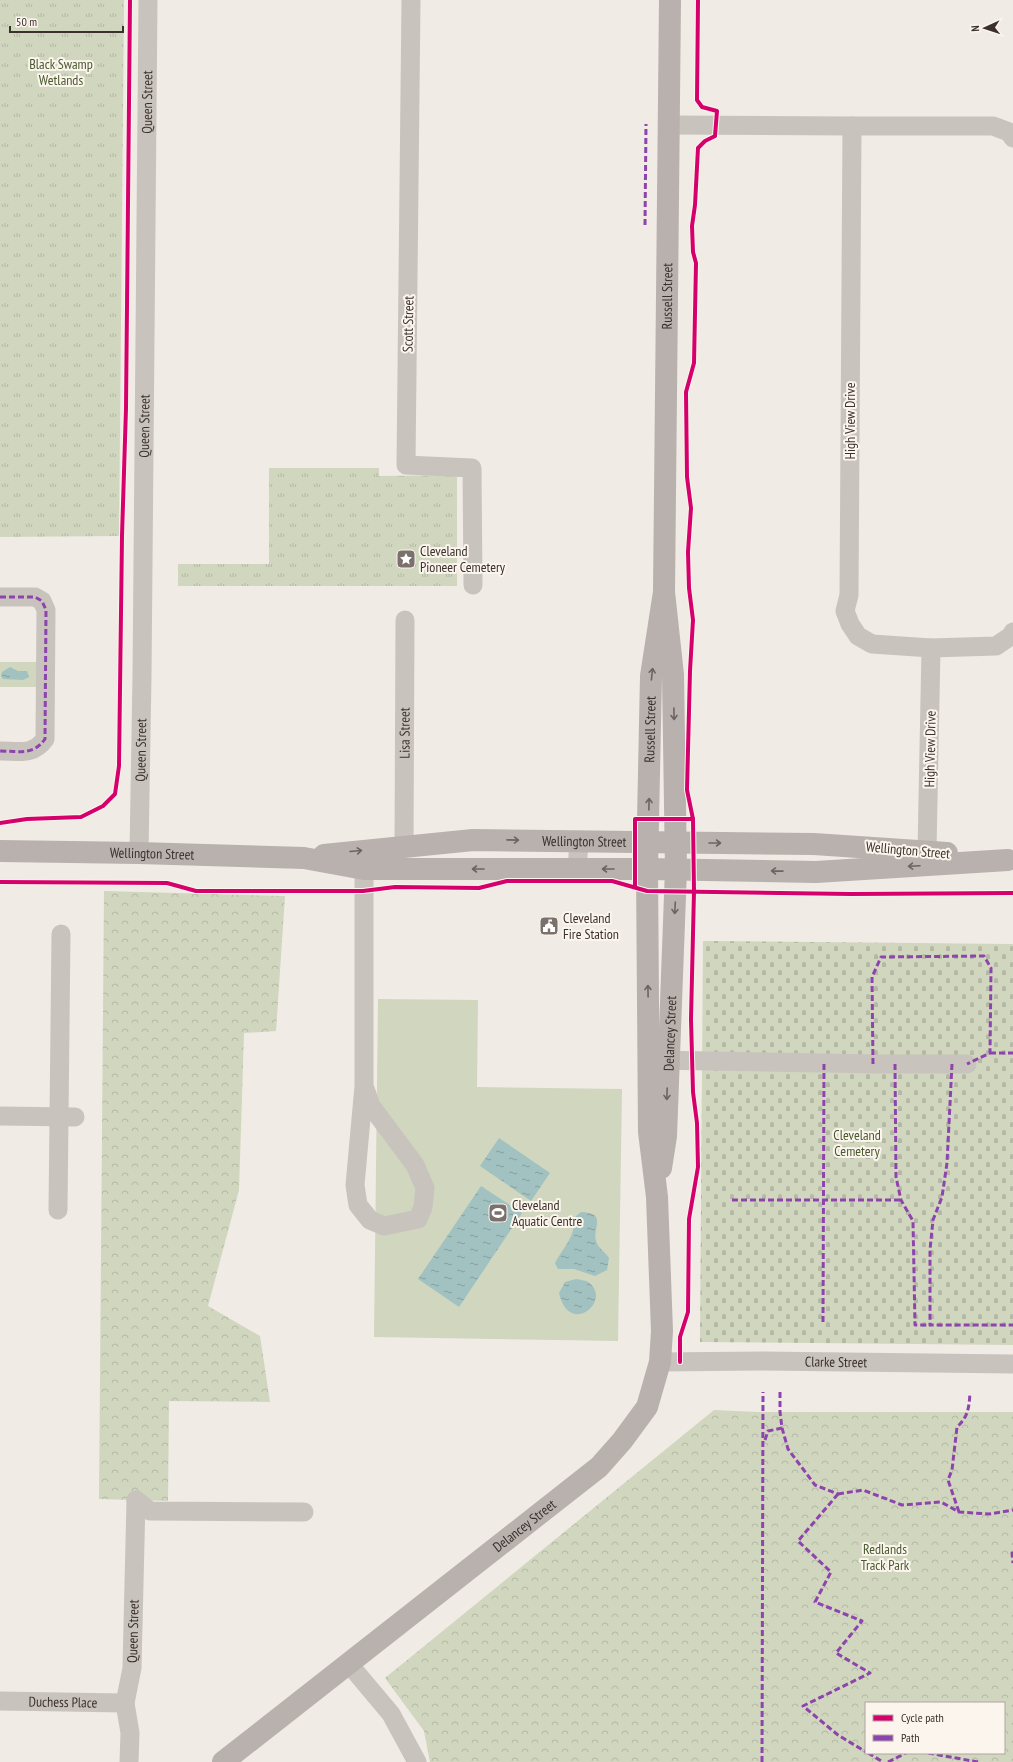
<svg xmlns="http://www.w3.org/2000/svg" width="1013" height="1762" viewBox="0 0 1013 1762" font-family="'PT Sans Narrow',sans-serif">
<defs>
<pattern id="forest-crowns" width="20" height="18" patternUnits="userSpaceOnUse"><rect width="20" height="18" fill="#d1d6bf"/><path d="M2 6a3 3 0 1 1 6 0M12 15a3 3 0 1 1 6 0" fill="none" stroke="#b4b8a4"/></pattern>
<pattern id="cemetery-stones" width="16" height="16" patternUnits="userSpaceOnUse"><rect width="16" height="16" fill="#d1d6bf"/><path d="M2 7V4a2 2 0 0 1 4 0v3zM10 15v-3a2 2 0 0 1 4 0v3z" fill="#b4b8a4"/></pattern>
<pattern id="park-tufts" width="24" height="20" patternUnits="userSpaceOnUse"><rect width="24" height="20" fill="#d1d6bf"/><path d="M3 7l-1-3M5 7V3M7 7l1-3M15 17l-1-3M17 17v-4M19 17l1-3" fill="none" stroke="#b4b8a4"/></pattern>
<pattern id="water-ripples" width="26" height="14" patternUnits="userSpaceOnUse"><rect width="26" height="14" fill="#a1c2c1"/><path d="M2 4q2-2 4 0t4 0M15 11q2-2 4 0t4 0" fill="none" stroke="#849e9d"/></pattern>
</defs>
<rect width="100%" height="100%" fill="#f0ebe5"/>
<!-- forest -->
<g fill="url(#forest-crowns)" fill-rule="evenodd">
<polygon points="104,891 285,896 276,1031 244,1033 239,1190 208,1306 260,1336 270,1402 169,1401 168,1501 99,1499"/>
<path d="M714 1410 758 1412H1013V1762H430L424 1731 385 1678ZM866 1703H1004V1753H866Z"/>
</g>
<!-- cemetery -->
<polygon fill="url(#cemetery-stones)" points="703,941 1013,944 1013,1345 700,1342"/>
<!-- park -->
<g fill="url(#park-tufts)">
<polygon points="0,0 124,0 119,536 0,537"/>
<polygon points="269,468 379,468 379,476 457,475 457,586 178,586 178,564 269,564"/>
</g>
<!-- pitch -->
<g fill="#d1d6bf">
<rect x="0" y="662" width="38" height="25"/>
<polygon points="378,999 478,1000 477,1087 622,1089 618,1341 374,1337"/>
</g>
<!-- water -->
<g fill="url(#water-ripples)">
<polygon points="10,667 18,671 27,671 29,677 23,680 3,679 1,676 2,672"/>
<polygon points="499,1138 550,1173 531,1201 480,1166"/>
<polygon points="481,1186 522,1213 459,1307 418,1279"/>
<path d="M581 1212C608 1213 592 1228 596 1241 598 1248 605 1252 609 1258L607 1270 595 1276 574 1269H558L555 1263C565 1245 574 1239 575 1217Z"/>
<path d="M576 1279C579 1280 585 1280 588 1282 614 1300 569 1338 559 1293L565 1282Z"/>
</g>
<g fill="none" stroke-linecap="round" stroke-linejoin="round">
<!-- minor -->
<g stroke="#c9c3be" stroke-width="19">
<polyline points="411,0 406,465 472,468 473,585"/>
<polyline points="669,125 852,126 993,126 1009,132 1013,138"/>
<polyline points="852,126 849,595 845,611 850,624 858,636 872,644 931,648 927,851"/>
<path d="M0 597H35L42 601 46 610 45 739C33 756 18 751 0 751"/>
<polyline points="931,648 996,646 1011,636 1013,632"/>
<path id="s1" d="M404 847 405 620"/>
<path id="s2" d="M139 853 142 676 148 0"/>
<polyline points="364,869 364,1086 355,1185 358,1205 370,1220 384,1226 418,1219 423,1207 425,1188 415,1165 371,1106 364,1086"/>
<polyline points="577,869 579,842"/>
<polyline points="654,1060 878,1064 967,1064"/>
<polyline points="0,1116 75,1117"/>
<polyline points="58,1210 61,934"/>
<path id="s3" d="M660 1362 762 1361 1013 1364"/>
<polyline points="136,1500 150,1511 304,1512"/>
<polyline points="349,1664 391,1714 417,1762"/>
<path id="s4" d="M0 1701 125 1703"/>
<path id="s5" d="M129 1762 130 1733 125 1703 132 1668 136 1500"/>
</g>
<!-- major -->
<g stroke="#b8b1ad" stroke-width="22">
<path id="s6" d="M0 851 139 853 304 858 364 869H647L816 872 1008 860"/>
<path id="s7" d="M324 855 473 840 814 844 947 853"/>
<path id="s8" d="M661 1168 666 1136 676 869 673 675 664 592 670 0"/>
<path id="s9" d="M223 1762 599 1467 622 1441 647 1407 660 1362 662 1331 657 1197 649 1132 647 869 651 676 664 592"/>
</g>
<!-- quiet -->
<g stroke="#8e44ad" stroke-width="3" stroke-dasharray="6 3" stroke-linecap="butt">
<polyline points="645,225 646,124"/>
<path d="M0 597H35L42 601 46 610 45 739C33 756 18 751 0 751"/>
<polyline points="990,1053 1013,1053"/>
<polyline points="873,1064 872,977 881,957 984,956 991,968 990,1053 967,1064"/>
<polyline points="895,1064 896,1177 901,1200 913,1221 915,1325 930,1325"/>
<polyline points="952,1064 947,1163 942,1197 933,1220 930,1250 930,1325 1013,1325"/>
<polyline points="732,1200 901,1200"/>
<polyline points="823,1322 824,1063"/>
<polyline points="780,1392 780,1412 782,1428 788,1449 815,1485 838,1494"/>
<polyline points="765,1440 768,1431 782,1428"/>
<polyline points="838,1494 798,1541 831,1572 815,1602 862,1621 836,1653 870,1673 803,1706 838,1735 866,1752"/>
<polyline points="838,1494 863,1490 902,1505 941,1502 959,1512 989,1514 1013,1510"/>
<path d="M959 1512 948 1480 952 1470 957 1427C968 1417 969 1408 970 1393"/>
<polyline points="1013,1552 1012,1553 1013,1563"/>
<polyline points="868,1753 883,1762"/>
<polyline points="928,1753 978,1762"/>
<polyline points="762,1762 763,1392"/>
<polyline points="888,1762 906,1753"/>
</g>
<defs>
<g id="cycleway">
<polyline points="693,819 687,790 690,671 693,620 689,588 688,552 691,508 687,477 686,392 694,363 696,263 693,252 692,226 695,205 698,148 705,141 715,136 717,111 702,107 697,100 698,0"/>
<polyline points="0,823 27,819 81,817 103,806 115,794 119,766 122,536 126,408 130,0"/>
<polyline points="0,882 167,883 196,891 363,891 395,887 479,888 507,881 612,881 647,891 851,894 1013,893"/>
<polyline points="635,886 635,819 693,819 694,891 691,1019 693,1092 697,1123 698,1167 689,1219 688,1312 680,1337 680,1362"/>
</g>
</defs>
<!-- cycleway casing -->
<use href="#cycleway" stroke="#fbf5ee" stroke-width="6"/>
<!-- cycleway -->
<use href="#cycleway" stroke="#d6006c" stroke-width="4"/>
</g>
<!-- one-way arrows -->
<defs><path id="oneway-shaft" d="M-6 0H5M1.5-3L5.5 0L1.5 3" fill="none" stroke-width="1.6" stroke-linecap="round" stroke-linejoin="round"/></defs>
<g stroke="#6d645f">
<use href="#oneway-shaft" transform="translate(652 674) rotate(-84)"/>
<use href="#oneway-shaft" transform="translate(674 714) rotate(89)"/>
<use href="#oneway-shaft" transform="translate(649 804) rotate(-89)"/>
<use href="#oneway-shaft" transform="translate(513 840) rotate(1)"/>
<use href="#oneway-shaft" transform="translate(715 843)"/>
<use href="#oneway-shaft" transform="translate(356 851) rotate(-5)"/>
<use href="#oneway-shaft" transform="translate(914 866) rotate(177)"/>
<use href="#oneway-shaft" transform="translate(478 869) rotate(-180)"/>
<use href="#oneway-shaft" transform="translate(608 869) rotate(-180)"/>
<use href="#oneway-shaft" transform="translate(777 871) rotate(-179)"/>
<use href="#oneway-shaft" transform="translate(675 908) rotate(93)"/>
<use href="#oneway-shaft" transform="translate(648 991) rotate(-91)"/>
<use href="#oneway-shaft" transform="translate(667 1094) rotate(92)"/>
</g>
<!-- icons -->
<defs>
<symbol id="sight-square" viewBox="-11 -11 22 22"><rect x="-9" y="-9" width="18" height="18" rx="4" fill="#7a716c" stroke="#fbf5ee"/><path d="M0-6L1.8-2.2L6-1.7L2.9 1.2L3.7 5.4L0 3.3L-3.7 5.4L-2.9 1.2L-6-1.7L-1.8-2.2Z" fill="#fff"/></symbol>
<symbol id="civic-square" viewBox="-11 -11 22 22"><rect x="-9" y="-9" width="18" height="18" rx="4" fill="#7a716c" stroke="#fbf5ee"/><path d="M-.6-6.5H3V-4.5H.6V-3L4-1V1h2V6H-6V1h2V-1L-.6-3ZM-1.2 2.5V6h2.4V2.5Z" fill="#fff"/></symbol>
<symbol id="stadium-square" viewBox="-11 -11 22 22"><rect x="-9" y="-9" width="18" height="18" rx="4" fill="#7a716c" stroke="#fbf5ee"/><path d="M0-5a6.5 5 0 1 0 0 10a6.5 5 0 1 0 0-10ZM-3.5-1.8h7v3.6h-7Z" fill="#fff"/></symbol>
</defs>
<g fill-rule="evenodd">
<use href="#sight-square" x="395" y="548" width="22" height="22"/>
<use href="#civic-square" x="538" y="915" width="22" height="22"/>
<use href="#stadium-square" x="487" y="1202" width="22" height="22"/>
</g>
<g text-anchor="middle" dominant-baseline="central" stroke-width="4" stroke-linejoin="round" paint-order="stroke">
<!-- park labels -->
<g font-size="14" fill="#4a5a2e" stroke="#fbf5ee">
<text x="61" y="64">Black Swamp<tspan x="61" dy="16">Wetlands</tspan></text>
<text x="857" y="1135">Cleveland<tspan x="857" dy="16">Cemetery</tspan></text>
<text x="885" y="1549">Redlands<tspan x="885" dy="16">Track Park</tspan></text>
</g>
<!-- street labels -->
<g font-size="14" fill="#3b302b" stroke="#fbf5ee">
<text stroke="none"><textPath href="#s2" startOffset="751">Queen Street</textPath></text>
<text stroke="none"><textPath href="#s8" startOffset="873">Russell Street</textPath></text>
<text transform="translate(408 324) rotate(-89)">Scott Street</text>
<text transform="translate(850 421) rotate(-90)">High View Drive</text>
<text stroke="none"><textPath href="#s2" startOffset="427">Queen Street</textPath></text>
<text stroke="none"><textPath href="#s9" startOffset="1235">Russell Street</textPath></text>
<text stroke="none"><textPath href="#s1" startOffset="114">Lisa Street</textPath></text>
<text transform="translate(930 749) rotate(-89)">High View Drive</text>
<text stroke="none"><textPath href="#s2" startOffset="103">Queen Street</textPath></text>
<text stroke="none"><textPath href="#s7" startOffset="261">Wellington Street</textPath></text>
<text transform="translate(908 850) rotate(5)">Wellington Street</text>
<text stroke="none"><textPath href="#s6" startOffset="152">Wellington Street</textPath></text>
<text stroke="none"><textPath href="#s8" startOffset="135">Delancey Street</textPath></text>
<text stroke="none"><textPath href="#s3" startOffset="176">Clarke Street</textPath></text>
<text stroke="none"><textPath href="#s9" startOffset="383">Delancey Street</textPath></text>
<text stroke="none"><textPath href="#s5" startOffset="132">Queen Street</textPath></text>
<text stroke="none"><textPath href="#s4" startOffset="63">Duchess Place</textPath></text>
</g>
<!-- poi labels -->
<g font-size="14" fill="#3b302b" stroke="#fbf5ee" text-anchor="start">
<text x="420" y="551">Cleveland<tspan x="420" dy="16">Pioneer Cemetery</tspan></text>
<text x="563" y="918">Cleveland<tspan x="563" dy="16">Fire Station</tspan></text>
<text x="512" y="1205">Cleveland<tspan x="512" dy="16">Aquatic Centre</tspan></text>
</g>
</g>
<!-- legend -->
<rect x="865" y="1702" width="140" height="52" fill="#fbf5ee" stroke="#aea6a0"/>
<rect x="873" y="1715" width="20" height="6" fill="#d6006c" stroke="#aea6a0"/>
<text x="901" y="1722" font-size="12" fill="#3b302b">Cycle path</text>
<rect x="873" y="1735" width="20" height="6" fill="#8e44ad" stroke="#aea6a0"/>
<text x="901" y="1742" font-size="12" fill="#3b302b">Path</text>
<!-- north arrow -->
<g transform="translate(985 28) rotate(267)" stroke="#fbf5ee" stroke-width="3" paint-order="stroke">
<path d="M0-3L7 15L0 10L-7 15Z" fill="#3b302b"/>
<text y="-6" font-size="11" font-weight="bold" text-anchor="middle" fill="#3b302b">N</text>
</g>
<!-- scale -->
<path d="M10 26v6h113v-6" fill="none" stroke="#3b302b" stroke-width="2"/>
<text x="16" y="26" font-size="12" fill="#3b302b" stroke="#fbf5ee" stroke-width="3" paint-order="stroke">50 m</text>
</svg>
